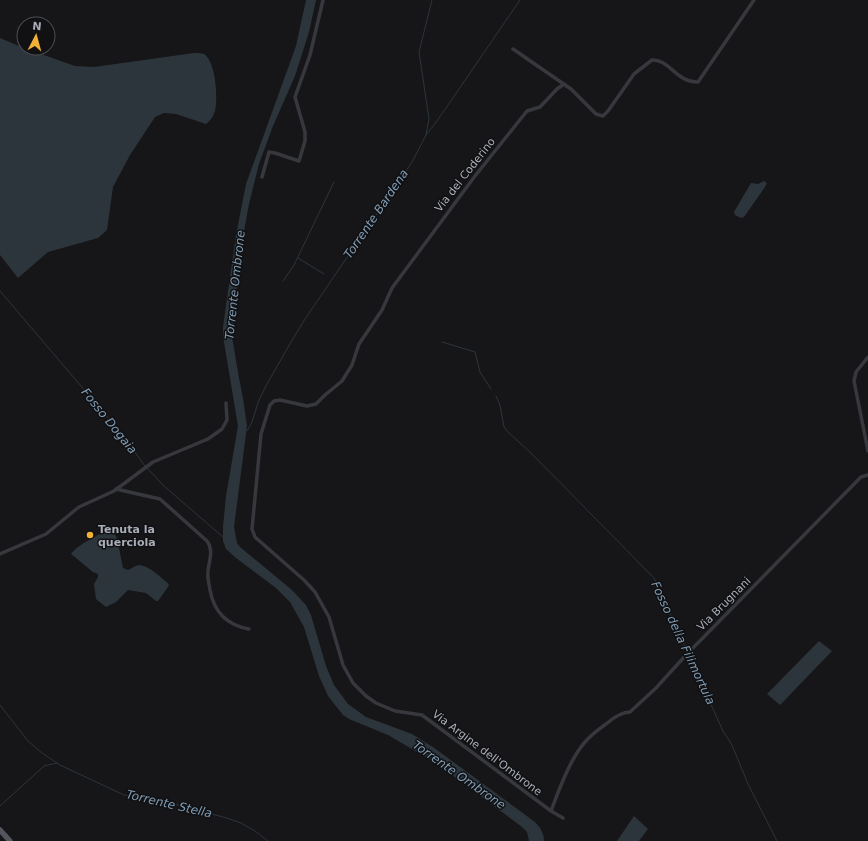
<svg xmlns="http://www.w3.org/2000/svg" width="868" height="841" viewBox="0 0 868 841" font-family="'DejaVu Sans',sans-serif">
<rect width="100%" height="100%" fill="#161618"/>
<!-- water -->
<g fill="#2c353c">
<path d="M306 0H316L309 32 295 76 273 126 259 164 249 204 241 247 232 337 239 378 243 398 247 426 234 527 237 543 240 547 292 590 306 605 311 615 326 666 334 685 348 704 366 717 412 734 433 747 535 822C540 827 544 833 544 841H529L527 832 522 827 436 763 388 735 349 719 343 715 328 696 319 676 304 627 290 602 276 588 236 558 226 549 223 541V527L226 496 238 426 223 336V327L236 235 246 184 296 46Z"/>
<path d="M0 38 24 48 75 66 94 67 194 53C197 53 201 53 204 54 216 62 218 98 215 111 213 117 210 121 206 124L176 114 164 113 155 117 130 155 113 187 107 230 98 238 48 252 18 278 0 255Z"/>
<polygon points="764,181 767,183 765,187 744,217 741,218 735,215 734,212 751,183 758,184"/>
<path d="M106 530 113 531 117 538 123 568 128 570C131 569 136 565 139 565 150 566 161 578 169 584L168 587 158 601H156L146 593 128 590 116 602 106 607 96 599 94 584 98 577V574L93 572 71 554C77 545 97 536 106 530Z"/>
<polygon points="819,641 832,651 780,705 767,694"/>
<polygon points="634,816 648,829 639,841 617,841"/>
</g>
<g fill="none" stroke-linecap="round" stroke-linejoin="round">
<!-- stream -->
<g stroke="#2c353c" stroke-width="1">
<polyline points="426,135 429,119 419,52 432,0"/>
<polyline points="298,258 324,274"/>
<polyline points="283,281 294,265 334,182"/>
<polyline points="0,291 121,433 145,466"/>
<polyline points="442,342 475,352 480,372 491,389"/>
<polyline points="496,396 500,405 504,427 507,431 532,454 654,578 687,651"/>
<polyline points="247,431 252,422 259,400 267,384 291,342 305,319 412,162 426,135 437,121 520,0"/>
<polyline points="147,468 164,486 223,537"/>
<polyline points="688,654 723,731 732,745 748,784 777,841"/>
<polyline points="0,705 28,741 42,753 60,765 124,795 155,799 227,818 241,823 255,831 268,841"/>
<polyline points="0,806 44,766 57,763"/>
</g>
<!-- minor -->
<g stroke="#37383d" stroke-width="3.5">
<path d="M513 49 571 89 596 114 603 116 608 111 634 74 652 60C669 59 677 83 698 82L754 0"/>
<polyline points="262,177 269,152 275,153 299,161 305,141 305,132 295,97 310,55 323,0"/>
<polyline points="868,357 856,372 854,381 868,451"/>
<path d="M116 489 160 499 207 541C214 550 209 560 208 571 207 577 209 583 210 590 214 612 226 625 249 629"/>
<polyline points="0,554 46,534 79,507 114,491 153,462 208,439 222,429 227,420 226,403"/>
<path d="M551 811C559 790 570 759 585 742 591 735 599 729 606 724 613 718 621 712 630 712L656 688 686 655 861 477 868 475"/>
<polyline points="563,818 551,811 422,715 395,711 376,703 366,696 353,683 343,665 329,617 315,592 304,580 255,537 252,529 261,434 270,405 274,401 280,400 307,406 316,404 325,395 342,381 352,365 359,344 382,310 392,288 475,176 527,111 540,107 557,89 564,84"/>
</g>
<!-- primary -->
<polyline stroke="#53555c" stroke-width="5.5" points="0,830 10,841"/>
</g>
<!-- markers -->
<circle fill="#f2b134" stroke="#111113" stroke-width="1.5" cx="90" cy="535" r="4"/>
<g text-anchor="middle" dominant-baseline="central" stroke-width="3" stroke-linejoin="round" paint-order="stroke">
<!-- street labels -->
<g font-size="11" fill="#a8adb8" stroke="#111113">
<text transform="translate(465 175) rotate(-52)">Via del Coderino</text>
<text transform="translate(724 604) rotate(-45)">Via Brugnani</text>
<text transform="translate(487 753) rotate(37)">Via Argine dell'Ombrone</text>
</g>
<!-- poi labels -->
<g font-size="11" font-weight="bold" fill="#a8adb8" stroke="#111113" text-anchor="start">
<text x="98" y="529">Tenuta la<tspan x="98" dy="13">querciola</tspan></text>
</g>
<!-- water labels -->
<g font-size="12" font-style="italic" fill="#7f9bb3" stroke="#111113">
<text transform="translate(376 214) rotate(-56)">Torrente Bardena</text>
<text transform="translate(235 285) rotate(-84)">Torrente Ombrone</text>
<text transform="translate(109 421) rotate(51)">Fosso Dogaia</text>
<text transform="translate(683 643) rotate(65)">Fosso della Filimortula</text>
<text transform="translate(459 775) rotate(35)">Torrente Ombrone</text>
<text transform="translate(169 804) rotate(13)">Torrente Stella</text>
</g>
</g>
<!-- north arrow -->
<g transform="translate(36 36) rotate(6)"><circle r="19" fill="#111113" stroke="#4d4f55"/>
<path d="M0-3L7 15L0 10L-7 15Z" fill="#f2b134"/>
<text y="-6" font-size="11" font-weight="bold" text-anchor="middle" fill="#a8adb8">N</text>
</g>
</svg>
